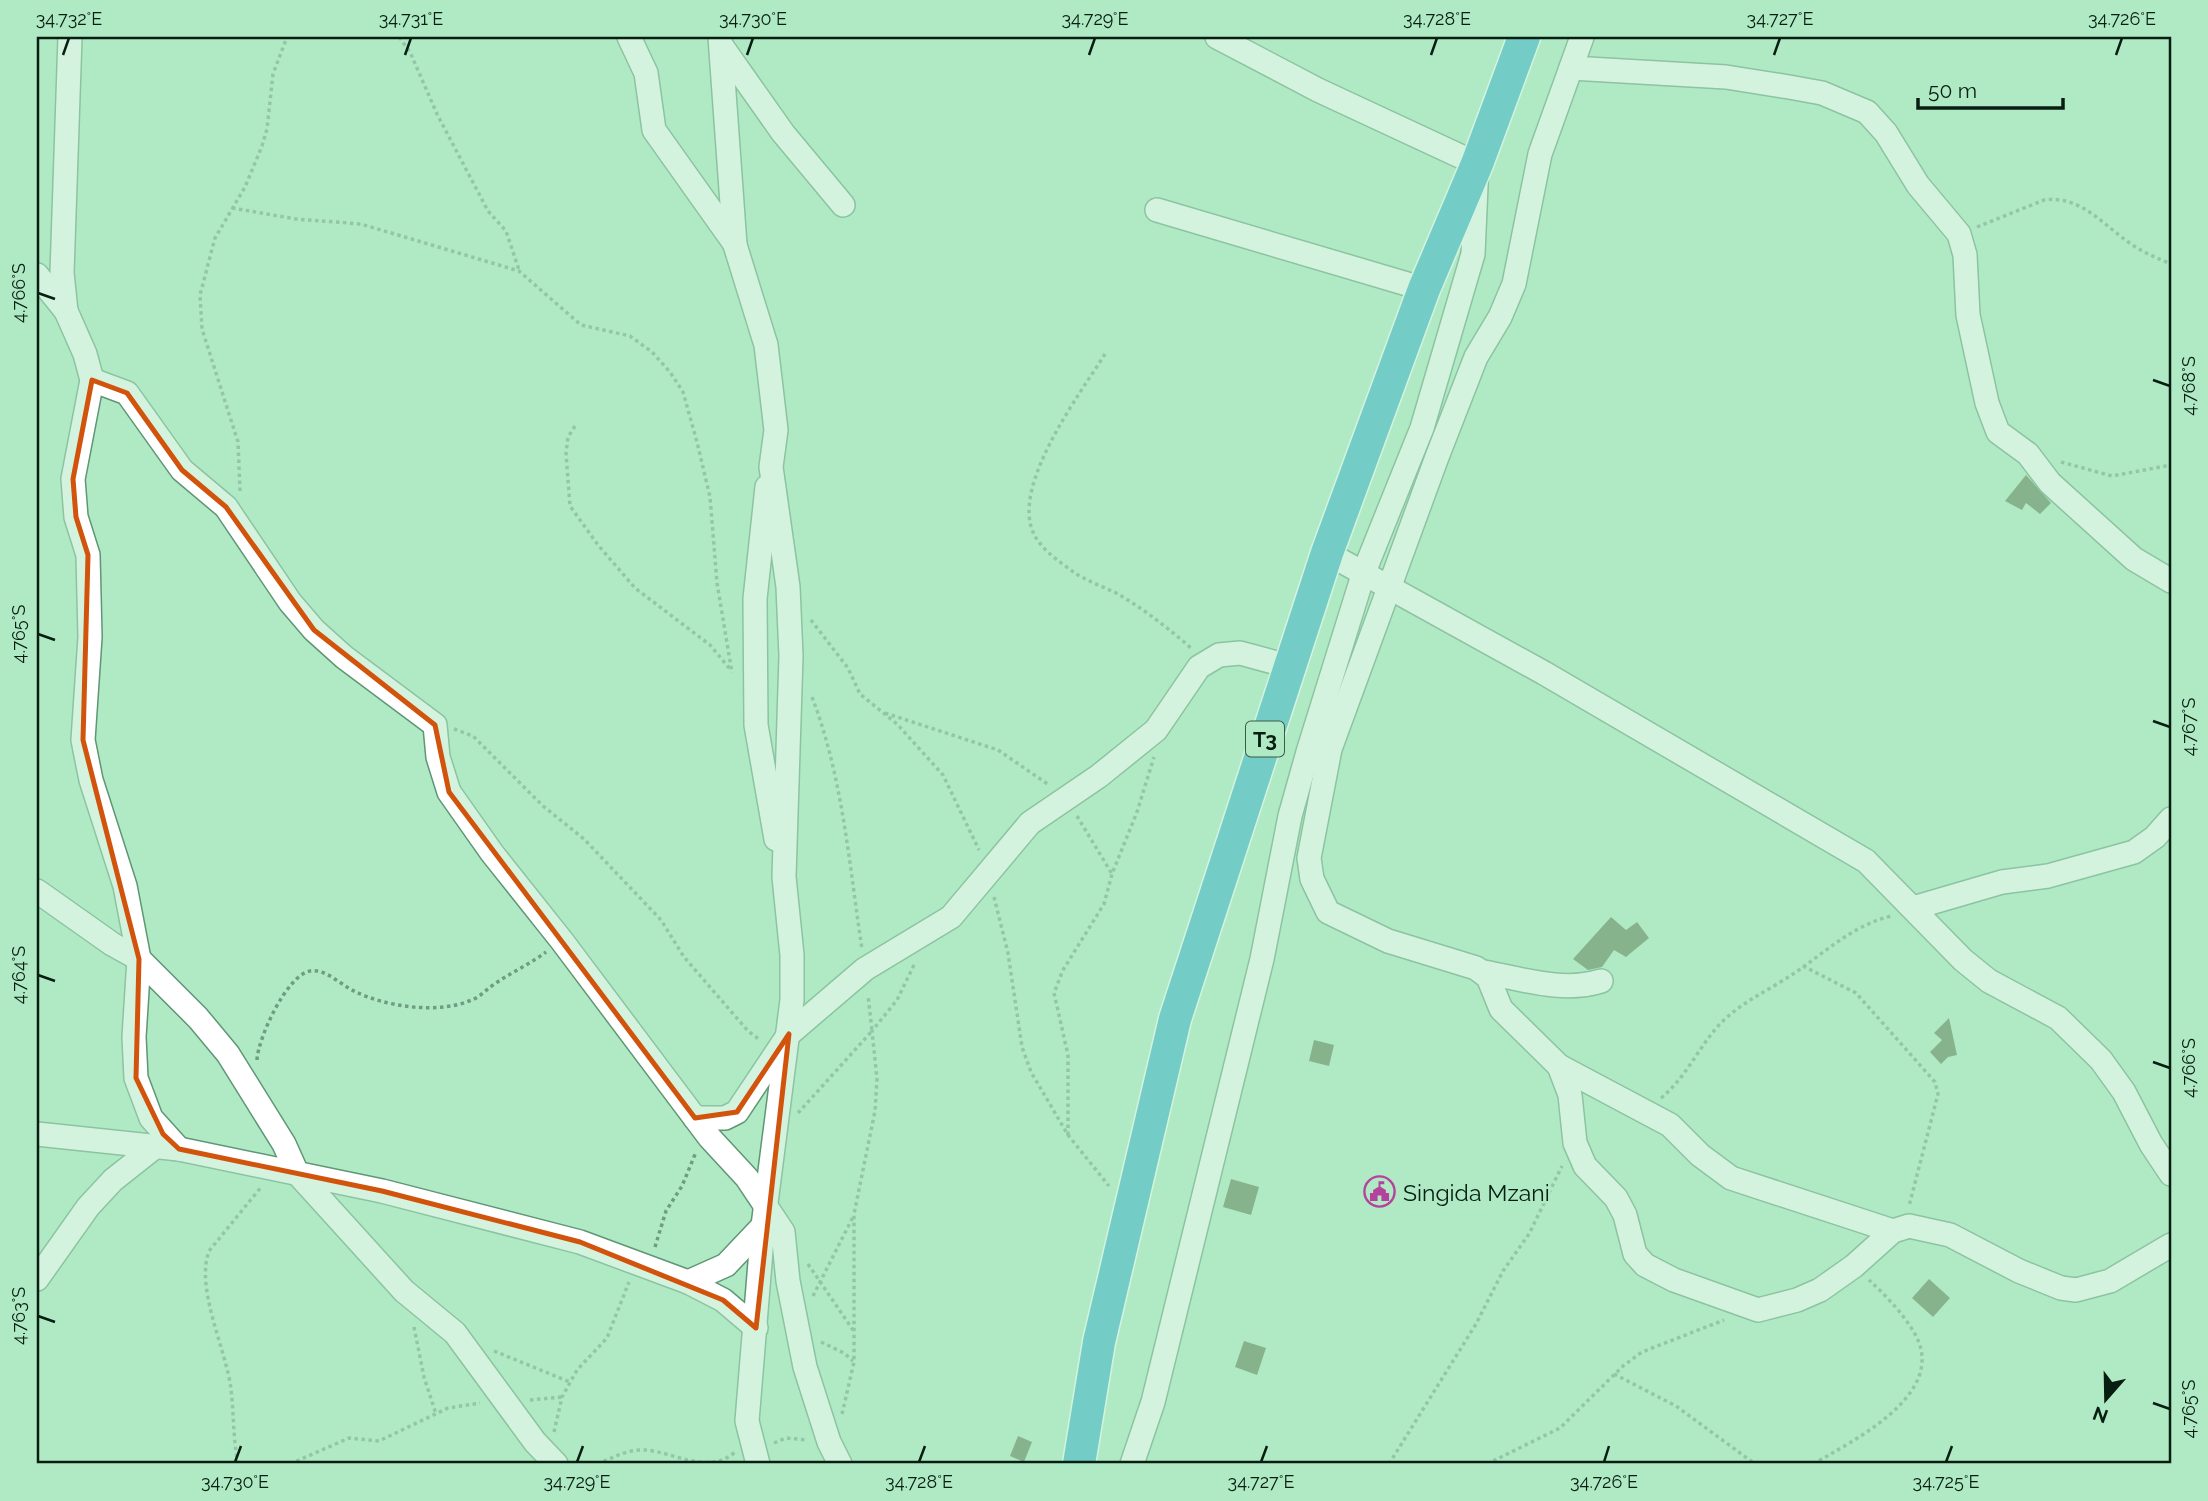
<svg xmlns="http://www.w3.org/2000/svg" width="2208" height="1501" viewBox="0 0 2208 1501" font-family="Raleway,sans-serif">
<rect width="100%" height="100%" fill="#b0eac5"/>
<!-- building -->
<g fill="#537245">
<polygon points="2026,475 2051,503 2040,514 2026,503 2022,510 2005,501"/>
<polygon points="1611,917 1626,930 1637,922 1649,938 1626,957 1614,950 1602,967 1588,970 1573,959"/>
<polygon points="1949,1018 1957,1055 1948,1057 1941,1064 1930,1052 1942,1040 1934,1033"/>
<polygon points="1314,1040 1334,1045 1329,1066 1309,1061"/>
<polygon points="1231,1179 1259,1187 1251,1215 1223,1207"/>
<polygon points="1929,1279 1950,1298 1933,1317 1912,1298"/>
<polygon points="1244,1341 1266,1348 1257,1375 1235,1367"/>
<polygon points="1018,1436 1032,1442 1024,1462 1010,1456"/>
</g>
<g fill="none" stroke-linecap="round" stroke-linejoin="round">
<defs>
<g id="minor">
<polyline points="70,37 62,273 66,311 85,354 92,380 73,479 76,517 88,555 90,637 83,740 91,780 125,886 139,959 134,1037 136,1078 151,1118 179,1149"/>
<polyline points="629,37 646,73 654,130 735,244"/>
<polyline points="720,37 735,245 766,345 776,430 771,467 788,587 791,656 784,877 792,955 792,1000 763,1226 747,1421 758,1464"/>
<polyline points="1582,37 1540,154 1514,284 1500,317 1476,357 1437,457 1330,749 1309,858 1312,879 1328,912 1388,941 1476,968 1488,977 1501,1009 1559,1066 1670,1125 1700,1155 1731,1178 1893,1231"/>
<polyline points="723,48 783,133 843,205"/>
<polyline points="1571,68 1726,77 1789,87 1822,93 1867,112 1886,133 1918,185 1959,234 1965,255 1968,315 1987,403 1998,432 2028,454 2050,483 2134,559 2171,581"/>
<polyline points="1157,210 1424,289"/>
<polyline points="37,275 66,311"/>
<polyline points="92,380 127,393 182,470 226,507 290,602 314,630 344,657 435,725 438,757 449,792 492,853 562,941 710,1138 747,1178 783,1232 788,1281 805,1367 829,1442 840,1464"/>
<polyline points="767,487 755,599 756,725 776,839"/>
<polyline points="1327,553 1544,673 1866,861 1963,960 1989,981 2058,1018 2101,1060 2124,1092 2151,1144 2171,1174"/>
<polyline points="37,891 112,944 139,959 198,1018 228,1054 284,1144 297,1173 404,1291 455,1333 535,1442 556,1464"/>
<polyline points="1913,908 2002,882 2048,876 2134,852 2155,837 2171,819"/>
<path d="M1484 972C1522 979 1563 993 1601 981"/>
<polyline points="1559,1066 1570,1095 1575,1143 1585,1166 1616,1198 1625,1215 1635,1254 1645,1265 1674,1280 1758,1310 1797,1300 1820,1290 1854,1266 1893,1231 1909,1226 1950,1235 2019,1271 2061,1288 2076,1290 2110,1281 2171,1245"/>
<polyline points="695,1118 725,1118 737,1112 789,1034 865,969 951,917 1030,823 1099,776 1156,730 1199,667 1219,655 1240,653 1288,666"/>
<polyline points="37,1134 179,1149 382,1191 580,1242 688,1282 723,1300 756,1328"/>
<polyline points="37,1279 88,1207 113,1180 156,1146"/>
<polyline points="688,1282 726,1265 763,1226"/>
<polyline points="1132,1464 1153,1402 1262,959 1290,816 1308,752 1364,572 1422,428 1473,254 1477,164 1318,90 1217,37"/>
</g>
<polyline id="highway" points="1079,1464 1099,1342 1175,1019 1327,553 1424,289 1477,164 1524,37"/>
</defs>
<!-- minor casing -->
<use href="#minor" stroke="#5f9674" stroke-width="26"/>
<!-- highway casing -->
<use href="#highway" stroke="#fff" stroke-width="35"/>
<!-- path -->
<g stroke="#709c81" stroke-width="3.5" stroke-dasharray="3.5 3.5" stroke-linecap="butt">
<polyline points="399,37 410,52 437,114 488,211 506,231 519,270"/>
<polyline points="232,208 296,219 361,224 519,271 581,325 630,336 652,352 670,372 683,392 697,442 710,497 717,583 732,673"/>
<path d="M1977 227 2044 200C2081 195 2103 225 2131 244 2144 253 2157 258 2171 264"/>
<path d="M1105 354C1080 394 1012 484 1033 532 1040 549 1061 563 1075 573 1089 582 1104 587 1118 594 1145 610 1168 628 1191 648"/>
<polyline points="575,426 568,437 566,453 570,506 598,545 635,588 710,645 730,669"/>
<polyline points="2061,462 2112,476 2171,465"/>
<polyline points="240,491 238,442 202,329 200,295 215,238 245,187 262,146 267,129 273,74 287,37"/>
<polyline points="811,620 848,668 860,694 897,724 943,775 979,850"/>
<path d="M812 697C843 778 849 864 862 949"/>
<polyline points="885,713 998,750 1049,785"/>
<polyline points="454,729 473,736 543,806 584,839 661,920 684,957 748,1031 760,1040"/>
<polyline points="1077,816 1112,874"/>
<polyline points="994,897 1008,953 1022,1047 1031,1072 1068,1135 1109,1186"/>
<polyline points="1803,966 1856,993 1935,1082 1938,1094 1909,1206"/>
<path d="M257 1060C258 1038 287 975 310 971 325 968 341 985 354 991 386 1007 440 1015 474 999 482 995 488 988 496 983 512 972 530 964 546 952"/>
<path d="M1661 1098C1688 1076 1700 1043 1724 1020 1742 1003 1761 994 1782 981 1819 959 1847 927 1891 916"/>
<polyline points="798,1113 872,1031 868,995"/>
<polyline points="1068,1135 1068,1055 1054,993 1063,970 1104,904 1112,874 1137,812 1154,757"/>
<polyline points="655,1247 666,1211 682,1186 696,1152"/>
<polyline points="808,1264 853,1330"/>
<polyline points="813,1296 854,1215"/>
<polyline points="414,1327 424,1377 436,1414"/>
<polyline points="821,1342 844,1353 853,1361"/>
<polyline points="494,1351 570,1382"/>
<polyline points="1614,1374 1676,1406 1755,1464"/>
<polyline points="530,1400 562,1397"/>
<polyline points="842,1414 854,1362 854,1214 875,1111 877,1079 872,1031 897,1000 915,963"/>
<polyline points="554,1432 562,1397 577,1370 607,1338 629,1282"/>
<polyline points="774,1443 786,1438 807,1440"/>
<path d="M238 1464C233 1439 234 1414 231 1389 226 1349 195 1288 209 1251L262 1186"/>
<polyline points="290,1464 349,1438 379,1441 448,1408 480,1403"/>
<path d="M597 1464C613 1458 627 1449 645 1450 675 1452 708 1476 735 1452"/>
<polyline points="1389,1464 1476,1324 1503,1271 1529,1234 1562,1166"/>
<polyline points="1487,1464 1560,1428 1623,1366 1642,1352 1724,1320"/>
<path d="M1813 1464C1851 1442 1945 1396 1917 1338 1906 1316 1886 1296 1869 1280"/>
</g>
<!-- minor -->
<use href="#minor" stroke="#fff" stroke-width="23"/>
<!-- highway -->
<use href="#highway" stroke="#28acc8" stroke-width="32"/>
</g>
<!-- marked area -->
<path d="M0 0H2208V1501H0ZM92 380 127 393 182 470 226 507 314 630 435 725 449 792 695 1118 737 1112 789 1034 756 1328 723 1300 580 1242 382 1191 179 1149 163 1134 136 1078 139 959 83 740 88 555 76 517 73 479Z" fill="#b0eac5" fill-opacity=".55" fill-rule="evenodd"/>
<path fill="none" stroke="#d2530c" stroke-width="5" stroke-linejoin="round" d="M92 380 127 393 182 470 226 507 314 630 435 725 449 792 695 1118 737 1112 789 1034 756 1328 723 1300 580 1242 382 1191 179 1149 163 1134 136 1078 139 959 83 740 88 555 76 517 73 479Z"/>
<!-- ticks -->
<path fill="none" stroke="#071e11" stroke-width="2.5" d="M63 55 69 38M405 55 411 38M747 55 753 38M1089 55 1095 38M1431 55 1437 38M1774 55 1780 38M2116 55 2122 38M38 293 55 299M2153 380 2170 386M38 634 55 640M2153 721 2170 727M38 975 55 981M2153 1062 2170 1068M38 1316 55 1322M2153 1403 2170 1409M235 1462 241 1446M577 1462 583 1446M919 1462 925 1446M1261 1462 1267 1446M1604 1462 1609 1446M1946 1462 1952 1446"/>
<!-- icons -->
<defs>
<symbol id="civic-ring" viewBox="-11 -11 22 22"><circle r="9.5" fill="#b0eac5" stroke="#b4439e" stroke-width="1.5"/><path d="M-.6-6.5H3V-4.5H.6V-3L4-1V1h2V6H-6V1h2V-1L-.6-3ZM-1.2 2.5V6h2.4V2.5Z" fill="#b4439e"/></symbol>
</defs>
<g fill-rule="evenodd">
<use href="#civic-ring" x="1362" y="1174" width="35" height="35"/>
</g>
<g text-anchor="middle" dominant-baseline="central" stroke-width="5" stroke-linejoin="round" paint-order="stroke">
<!-- shield labels -->
<rect fill="#b0eac5" stroke="#3a5b47" stroke-width="2" x="1246" y="721.5" width="38" height="35" rx="5"/>
<g font-size="21" font-weight="bold" fill="#071e11">
<text x="1265" y="739">T3</text>
</g>
<!-- poi labels -->
<g font-size="23" fill="#071e11" stroke="#b0eac5" text-anchor="start">
<text x="1403" y="1192">Singida Mzani</text>
</g>
</g>
<!-- border -->
<rect width="2208" height="1501" fill="none" stroke="#b0eac5" stroke-width="77"/>
<!-- north arrow -->
<g transform="translate(2106 1399) rotate(200)" stroke="#b0eac5" stroke-width="5" paint-order="stroke">
<path d="M0-5L12 26L0 18L-12 26Z" fill="#071e11"/>
<text y="-10" font-size="19" font-weight="bold" text-anchor="middle" fill="#071e11">N</text>
</g>
<!-- scale -->
<path d="M1918 98v10h145v-10" fill="none" stroke="#071e11" stroke-width="3.5"/>
<text x="1928" y="98" font-size="21" fill="#071e11" stroke="#b0eac5" stroke-width="5" paint-order="stroke">50 m</text>
<rect x="38" y="38" width="2132" height="1424" fill="none" stroke="#071e11" stroke-width="2.5"/>
<g font-size="18" text-anchor="middle" fill="#071e11">
<text x="69" y="25">34.732°E</text>
<text x="411" y="25">34.731°E</text>
<text x="753" y="25">34.730°E</text>
<text x="1095" y="25">34.729°E</text>
<text x="1437" y="25">34.728°E</text>
<text x="1780" y="25">34.727°E</text>
<text x="2122" y="25">34.726°E</text>
<text transform="translate(19 293) rotate(-90)" y="6">4.766°S</text>
<text transform="translate(2189 386) rotate(-90)" y="6">4.768°S</text>
<text transform="translate(19 634) rotate(-90)" y="6">4.765°S</text>
<text transform="translate(2189 727) rotate(-90)" y="6">4.767°S</text>
<text transform="translate(19 975) rotate(-90)" y="6">4.764°S</text>
<text transform="translate(2189 1068) rotate(-90)" y="6">4.766°S</text>
<text transform="translate(19 1316) rotate(-90)" y="6">4.763°S</text>
<text transform="translate(2189 1409) rotate(-90)" y="6">4.765°S</text>
<text x="235" y="1488">34.730°E</text>
<text x="577" y="1488">34.729°E</text>
<text x="919" y="1488">34.728°E</text>
<text x="1261" y="1488">34.727°E</text>
<text x="1604" y="1488">34.726°E</text>
<text x="1946" y="1488">34.725°E</text>
</g>
</svg>
